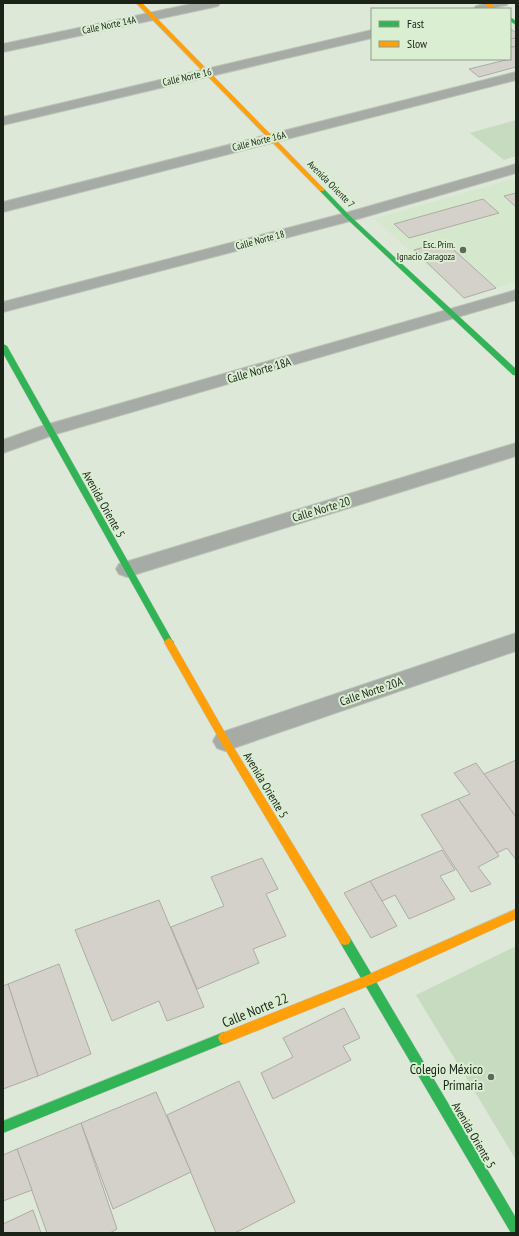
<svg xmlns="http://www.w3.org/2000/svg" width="519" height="1236" viewBox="0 0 519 1236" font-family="'PT Sans Narrow',sans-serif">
<rect width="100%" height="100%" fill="#dde8d8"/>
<!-- built -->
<polygon fill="#d5e7cd" points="516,178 516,282 464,298 374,219"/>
<!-- green -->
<g fill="#c6dbbf">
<polygon points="516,120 516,156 504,160 470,133"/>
<polygon points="516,946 516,1160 416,995"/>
</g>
<!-- building -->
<g fill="#d4d1ca" stroke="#adaca5">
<polygon points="511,29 516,33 516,38 510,39"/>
<polygon points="516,38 516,46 510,48 510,39"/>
<polygon points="516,46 516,67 479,77 469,69 510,59 510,48"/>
<polygon points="516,193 516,207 504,196"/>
<polygon points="483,199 499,213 409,238 394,224"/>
<polygon points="444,241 496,288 464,298 414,250"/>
<polygon points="516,760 516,817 484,774"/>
<polygon points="476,763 516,817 516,860 507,848 497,853 458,799 470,794 454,773"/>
<polygon points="458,799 499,856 478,867 491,884 471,892 421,815"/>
<polygon points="442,850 455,870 440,876 455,899 409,919 395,895 382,901 370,881"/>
<polygon points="262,858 278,889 266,894 286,936 253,949 259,963 197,989 171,927 224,906 211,877"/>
<polygon points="370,881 397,926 371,938 344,893"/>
<polygon points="159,900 204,1007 167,1021 159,1001 112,1021 75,930"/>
<polygon points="59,964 91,1054 38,1076 8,984"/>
<polygon points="8,984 38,1076 3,1089 3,986"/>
<polygon points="344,1008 360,1038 343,1046 351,1060 273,1099 261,1073 293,1057 283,1038"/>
<polygon points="239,1081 295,1202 235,1233 216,1233 167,1115"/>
<polygon points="156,1092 191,1172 113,1209 81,1123"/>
<polygon points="81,1123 117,1229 110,1233 47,1233 17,1149"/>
<polygon points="17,1149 32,1190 3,1201 3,1155"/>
<polygon points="33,1210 41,1233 3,1233 3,1224"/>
</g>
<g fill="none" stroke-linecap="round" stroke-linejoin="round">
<defs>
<polygon id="lane" points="508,3 507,5 491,8 487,6 494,3"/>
<g id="street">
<polygon points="196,3 220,3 218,6 214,7 3,52 3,44"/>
<polygon points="488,3 495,3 497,6 494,9 474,9 476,6"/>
<polygon points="372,30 372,38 3,125 3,117"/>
<polygon points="516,72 516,80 3,212 3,202"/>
<polygon points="516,164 516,173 354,220 3,312 3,302 342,214"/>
<polygon points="516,290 516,300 56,434 3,453 3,440 42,426"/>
<polygon points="516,443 516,456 127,577 119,574 116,569 119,564"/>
<polygon points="516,633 516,651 225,751 217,748 213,741 217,734"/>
</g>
<g id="fast">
<polygon points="510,17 516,21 516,25 510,21"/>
<polygon points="320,189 324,189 350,216 516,369 516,375 513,375 346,218 320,191"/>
<polygon points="3,344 7,346 172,640 174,642 172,644 166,644 3,353"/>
<polygon points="345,935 349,936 516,1218 516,1233 511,1233 341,944 339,940 341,936"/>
<polygon points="224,1032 228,1034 230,1038 228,1042 3,1133 3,1121"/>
</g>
<g id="slow">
<polygon points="136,3 142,3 324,189 324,191 320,191"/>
<polygon points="483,3 489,3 498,9 492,9"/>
<polygon points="169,638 172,640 228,738 349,936 351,940 349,944 345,945 341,944 222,744 164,642 166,640"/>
<polygon points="516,909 516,919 373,984 224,1044 220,1042 218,1038 220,1034 365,976"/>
</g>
</defs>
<!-- lane casing -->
<use href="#lane" stroke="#bbc3b7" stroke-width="2"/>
<!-- street casing -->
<use href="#street" stroke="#bbc3b7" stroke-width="2"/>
<!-- fast casing -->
<use href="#fast" stroke="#bbc3b7" stroke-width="1"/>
<!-- slow casing -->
<use href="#slow" stroke="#bbc3b7" stroke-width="1"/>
<!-- lane -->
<use href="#lane" fill="#a7aba5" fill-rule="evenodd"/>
<!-- street -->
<use href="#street" fill="#a7aba5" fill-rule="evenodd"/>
<!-- fast -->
<use href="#fast" fill="#30b455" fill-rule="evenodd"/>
<!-- slow -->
<use href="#slow" fill="#ff9f0a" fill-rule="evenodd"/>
</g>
<!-- markers -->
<g fill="#5f685c" stroke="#daeed2" stroke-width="1.5">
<circle cx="463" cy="250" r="4"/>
<circle cx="491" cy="1077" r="4"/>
</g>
<g text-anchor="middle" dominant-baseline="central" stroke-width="4" stroke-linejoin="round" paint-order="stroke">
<!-- far-street labels -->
<g font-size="10" fill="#1b2319" stroke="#daeed2">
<text transform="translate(109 25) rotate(-12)">Calle Norte 14A</text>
<text transform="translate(187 77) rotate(-13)">Calle Norte 16</text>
<text transform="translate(259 141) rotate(-14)">Calle Norte 16A</text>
<text transform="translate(331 184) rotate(45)">Avenida Oriente 7</text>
<text transform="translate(260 240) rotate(-15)">Calle Norte 18</text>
</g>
<!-- far-poi labels -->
<g font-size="10" fill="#1b2319" stroke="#daeed2" text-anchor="end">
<text x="455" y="244">Esc. Prim.<tspan x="455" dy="12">Ignacio Zaragoza</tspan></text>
</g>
<!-- street labels -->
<g font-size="12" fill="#1b2319" stroke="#daeed2">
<text transform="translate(259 370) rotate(-16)">Calle Norte 18A</text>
<text transform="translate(104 504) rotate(61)">Avenida Oriente 5</text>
<text transform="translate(321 509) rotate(-17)">Calle Norte 20</text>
<text transform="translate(371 691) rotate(-19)">Calle Norte 20A</text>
<text transform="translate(266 785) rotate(59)">Avenida Oriente 5</text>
<text transform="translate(474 1135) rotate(60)">Avenida Oriente 5</text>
</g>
<!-- near-street labels -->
<g font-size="14" fill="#1b2319" stroke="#daeed2">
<text transform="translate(255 1010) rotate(-22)">Calle Norte 22</text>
</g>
<!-- near-poi labels -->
<g font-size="14" fill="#1b2319" stroke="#daeed2" text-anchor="end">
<text x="483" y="1069">Colegio México<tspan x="483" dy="16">Primaria</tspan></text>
</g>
</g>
<!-- border -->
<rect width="519" height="1236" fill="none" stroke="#1b2319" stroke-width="8"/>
<!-- legend -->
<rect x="371" y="8" width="140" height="52" fill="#daeed2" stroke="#8e9d88"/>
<rect x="379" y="21" width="20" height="6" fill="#30b455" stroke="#8e9d88"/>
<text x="407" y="28" font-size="12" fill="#1b2319">Fast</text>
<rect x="379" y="41" width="20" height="6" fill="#ff9f0a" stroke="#8e9d88"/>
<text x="407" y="48" font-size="12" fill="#1b2319">Slow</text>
</svg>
